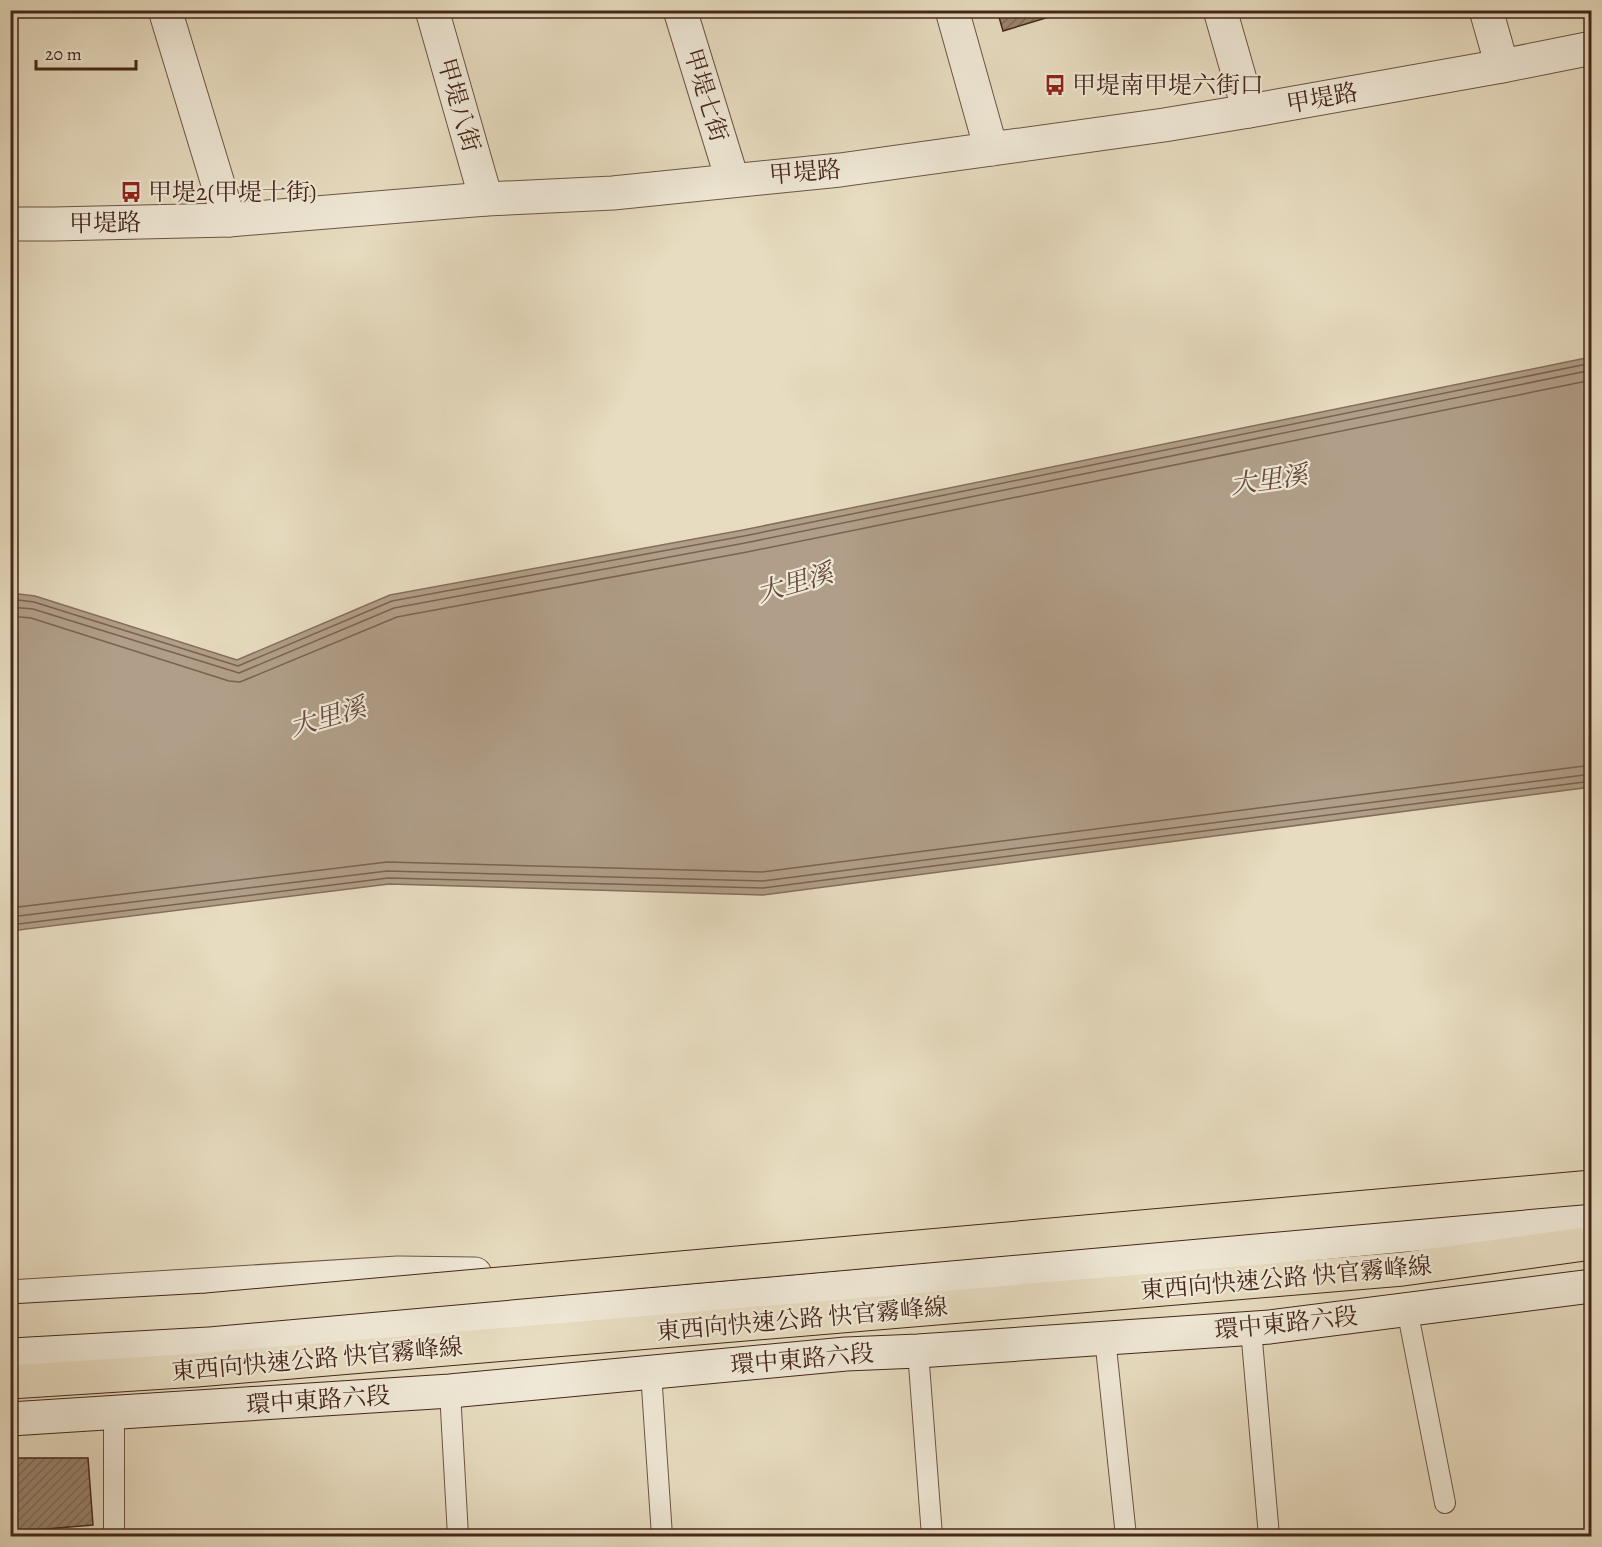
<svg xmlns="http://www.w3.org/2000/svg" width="1602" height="1547" viewBox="0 0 1602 1547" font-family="Alegreya,'Noto Serif TC',serif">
<defs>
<pattern id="building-hatch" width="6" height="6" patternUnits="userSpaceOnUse" patternTransform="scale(1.5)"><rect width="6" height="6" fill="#9a8570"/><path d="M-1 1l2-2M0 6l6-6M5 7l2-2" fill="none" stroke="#7f6d5b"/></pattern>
</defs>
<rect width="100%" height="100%" fill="#e7dcc0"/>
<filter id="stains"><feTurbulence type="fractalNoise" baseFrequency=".00333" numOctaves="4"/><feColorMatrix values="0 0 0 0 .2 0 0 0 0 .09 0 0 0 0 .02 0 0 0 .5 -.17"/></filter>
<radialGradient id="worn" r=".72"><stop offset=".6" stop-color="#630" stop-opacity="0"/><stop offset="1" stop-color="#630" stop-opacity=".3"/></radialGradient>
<!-- water -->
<polygon fill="#b09e88" stroke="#866e5c" stroke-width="1.5" points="1591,357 1591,787 763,895 389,884 11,931 11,593 35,596 237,660 390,595 743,530"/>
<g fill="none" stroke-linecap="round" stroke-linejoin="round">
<!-- shore -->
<g stroke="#7b6251" stroke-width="1.5">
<polyline points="10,599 34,602 238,666 392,601 744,536 1592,363"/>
<polyline points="10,607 33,609 239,673 394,608 745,543 1592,370"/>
<polyline points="10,616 31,618 229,681 240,682 397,617 747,552 1592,380"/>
<polyline points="10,908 387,862 762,872 1592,765"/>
<polyline points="10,917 387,871 763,881 1592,774"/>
<polyline points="10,925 388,878 763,888 1592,781"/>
</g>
</g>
<!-- building -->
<g fill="url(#building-hatch)" stroke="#46261a" stroke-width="1.5">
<polygon points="997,10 1072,10 1003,31"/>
<polygon points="10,1458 88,1458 93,1525 10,1532"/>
</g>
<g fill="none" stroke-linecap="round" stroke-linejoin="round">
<defs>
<g id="lane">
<polyline points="1407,1309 1445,1503"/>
<polyline points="1251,1329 1269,1536"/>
<polyline points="1105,1338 1126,1536"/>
<polyline points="918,1351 932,1536"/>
<polyline points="651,1372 662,1536"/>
<polyline points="450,1391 458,1536"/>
<polyline points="114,1536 114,1414"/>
</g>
<g id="street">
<polyline points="165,10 229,220"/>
<polyline points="432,10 486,199"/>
<polyline points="680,10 732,179"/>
<polyline points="952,10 991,149"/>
<polyline points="1220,10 1249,111"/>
<polyline points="1486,10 1502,66"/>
<polyline points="10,224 54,224 229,220 486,199 613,193 840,170 1164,125 1249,111 1502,66 1592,48"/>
<polyline points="10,1297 398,1273 475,1274"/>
</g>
<g id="secondary">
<path d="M10 1353C538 1320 1065 1266 1592 1218"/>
<polyline points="10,1419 450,1391 846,1354 918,1351 1270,1327 1592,1286"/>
</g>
<polyline id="highway" points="10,1382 197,1370 1403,1269 1592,1243"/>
</defs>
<!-- lane casing -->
<use href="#lane" stroke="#6e5444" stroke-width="22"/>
<!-- street casing -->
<use href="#street" stroke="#6e5444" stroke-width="35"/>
<!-- secondary casing -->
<use href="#secondary" stroke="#46261a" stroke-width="35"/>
<!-- highway casing -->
<use href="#highway" stroke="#46261a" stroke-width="35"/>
<!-- lane -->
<use href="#lane" stroke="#efe8d6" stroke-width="20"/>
<!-- street -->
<use href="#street" stroke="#efe8d6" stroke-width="33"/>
<!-- secondary -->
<use href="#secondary" stroke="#efe8d6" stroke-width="33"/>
<!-- highway -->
<use href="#highway" stroke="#e7dcc0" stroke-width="33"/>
<defs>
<polyline id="highway-bridge" points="10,1321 207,1310 1592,1187"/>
</defs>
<!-- highway-bridge casing -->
<use href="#highway-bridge" stroke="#46261a" stroke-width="35" stroke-linecap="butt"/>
<!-- highway-bridge -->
<use href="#highway-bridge" stroke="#e7dcc0" stroke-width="33"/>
</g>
<!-- icons -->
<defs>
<symbol id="bus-bare" viewBox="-9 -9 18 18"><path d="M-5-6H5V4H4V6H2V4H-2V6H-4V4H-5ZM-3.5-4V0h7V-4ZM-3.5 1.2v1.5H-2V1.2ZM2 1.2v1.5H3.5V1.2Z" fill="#8f2418" stroke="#efe8d6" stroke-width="2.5" paint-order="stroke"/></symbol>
</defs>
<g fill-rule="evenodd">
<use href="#bus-bare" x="1040" y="70" width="30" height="30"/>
<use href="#bus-bare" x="116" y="177" width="30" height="30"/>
</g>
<g text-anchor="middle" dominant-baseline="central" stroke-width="4.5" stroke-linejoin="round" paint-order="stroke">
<!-- poi labels -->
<g font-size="24" fill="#46261a" stroke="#efe8d6" text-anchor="start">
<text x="1072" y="85">甲堤南甲堤六街口</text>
<text x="148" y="192">甲堤2(甲堤十街)</text>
</g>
<!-- street labels -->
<g font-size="24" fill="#46261a" stroke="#efe8d6">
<text transform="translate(706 95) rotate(73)">甲堤七街</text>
<text transform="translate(1322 98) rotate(-10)">甲堤路</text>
<text transform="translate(459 105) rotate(74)">甲堤八街</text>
<text transform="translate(805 172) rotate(-5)">甲堤路</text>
<text transform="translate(105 223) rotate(-1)">甲堤路</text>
<text transform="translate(1286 1278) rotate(-5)">東西向快速公路 快官霧峰線</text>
<text transform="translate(802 1319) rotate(-5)">東西向快速公路 快官霧峰線</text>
<text transform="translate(1286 1323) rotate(-6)">環中東路六段</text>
<text transform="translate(317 1359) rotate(-5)">東西向快速公路 快官霧峰線</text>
<text transform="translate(802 1359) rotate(-5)">環中東路六段</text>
<text transform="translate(318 1400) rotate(-4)">環中東路六段</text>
</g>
<!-- water labels -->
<g font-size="26" font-style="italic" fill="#664a3b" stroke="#efe8d6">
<text transform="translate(1269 480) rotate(-8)">大里溪</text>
<text transform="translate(795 583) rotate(-16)">大里溪</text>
<text transform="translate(328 717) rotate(-16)">大里溪</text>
</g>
</g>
<!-- margin -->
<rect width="1602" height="1547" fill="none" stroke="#e7dcc0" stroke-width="36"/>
<rect x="12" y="12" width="1578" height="1523" fill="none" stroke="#46261a" stroke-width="3"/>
<rect x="18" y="18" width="1566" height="1511" fill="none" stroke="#46261a" stroke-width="1.5"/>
<!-- scale -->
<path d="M36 60v9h100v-9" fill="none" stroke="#46261a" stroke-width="3"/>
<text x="45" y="60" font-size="18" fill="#46261a" stroke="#efe8d6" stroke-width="4.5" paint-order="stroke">20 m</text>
<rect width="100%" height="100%" filter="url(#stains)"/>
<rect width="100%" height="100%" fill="url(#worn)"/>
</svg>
